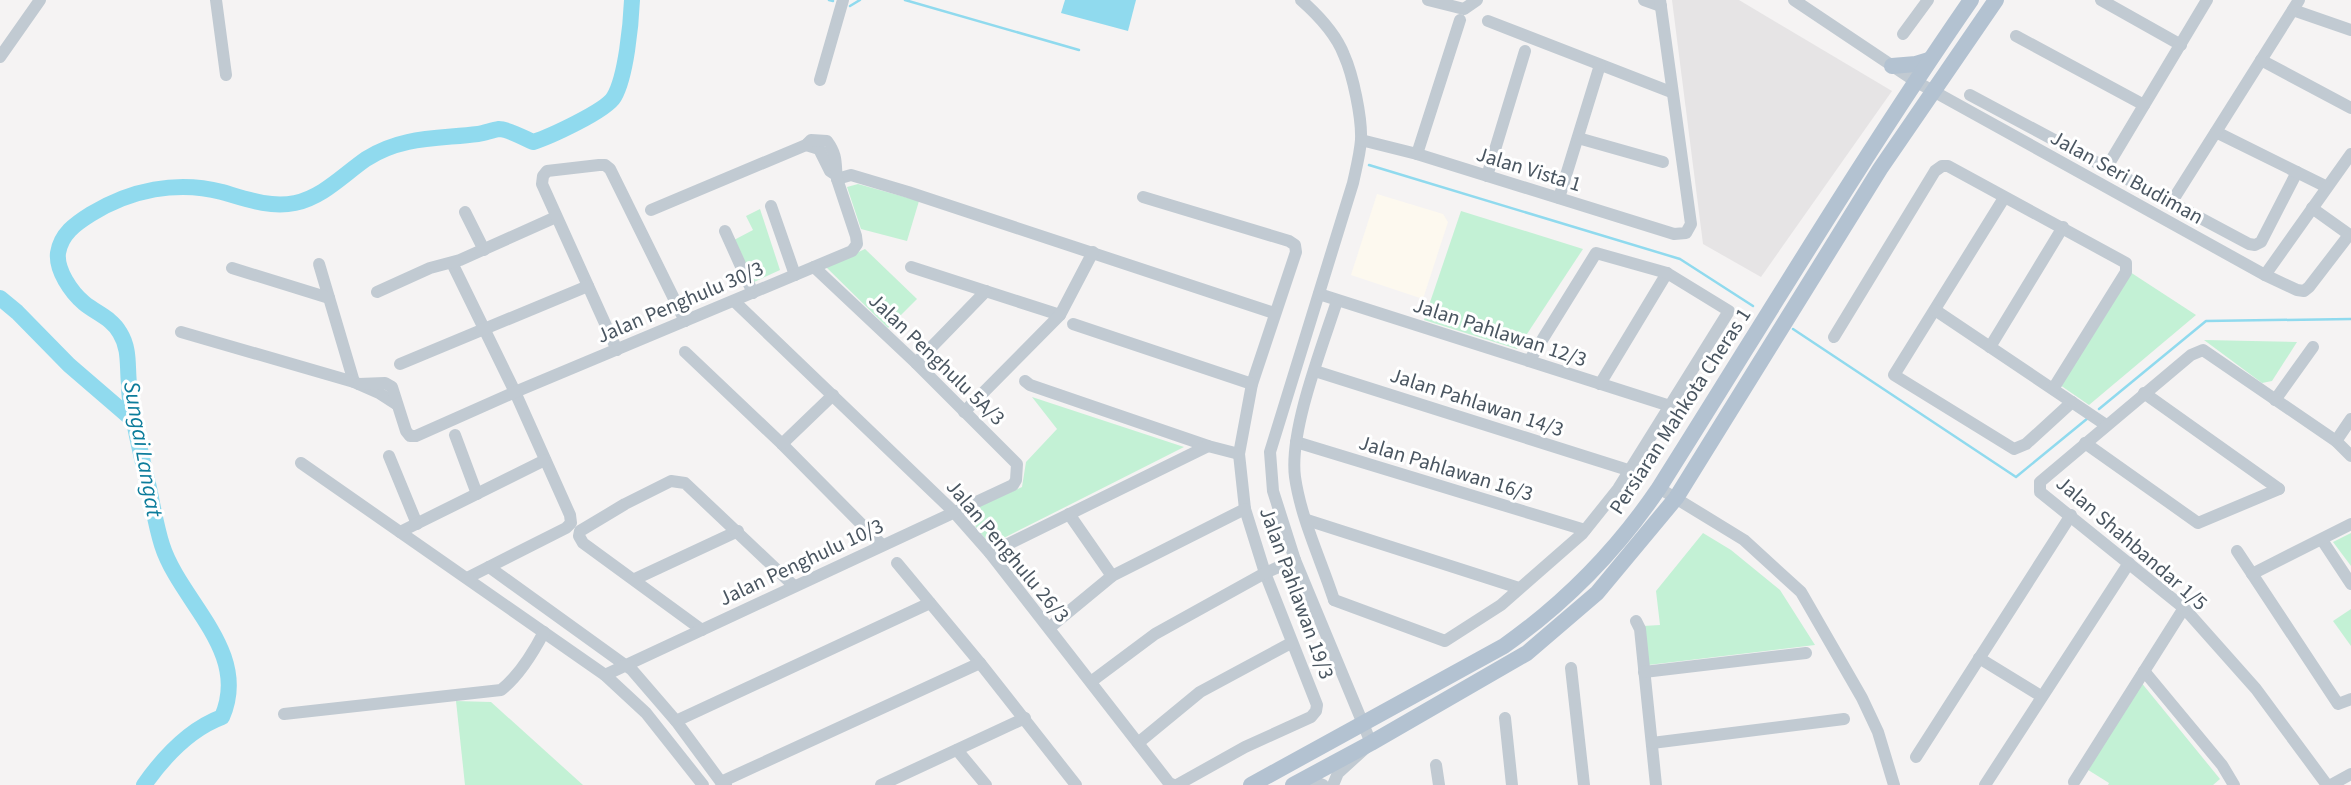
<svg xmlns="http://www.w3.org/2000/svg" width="2351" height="785" viewBox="0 0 2351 785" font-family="'Source Sans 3',sans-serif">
<rect width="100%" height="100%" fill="#f5f3f3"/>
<!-- commercial -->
<polygon fill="#fdf9ef" points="1377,194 1443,214 1448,222 1423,299 1351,275"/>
<!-- education -->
<polygon fill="#e6e4e5" points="1672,0 1739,0 1892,91 1761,277 1703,244"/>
<!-- green -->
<g fill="#c3f1d5">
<polygon points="858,184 919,201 907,241 861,229 847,187"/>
<polygon points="760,209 780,270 754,282 734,240 753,230 746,216"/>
<polygon points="1461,211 1583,249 1517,349 1424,320"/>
<polygon points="865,249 917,299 888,328 826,267"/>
<polygon points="2130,272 2196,315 2089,405 2060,385"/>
<polygon points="2204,340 2297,342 2272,381 2262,383"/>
<polygon points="1032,397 1184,447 990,545 965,513 1022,487 1026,462 1057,429"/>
<polygon points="1703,533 1731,550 1780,590 1815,645 1648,665 1643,626 1660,625 1656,591"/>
<polygon points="2351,533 2351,566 2333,542"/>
<polygon points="2351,609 2351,646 2333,621"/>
<polygon points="2140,681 2220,779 2213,785 2108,785 2109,783 2085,768"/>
<polygon points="456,701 491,702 583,785 465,785"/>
</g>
<!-- water -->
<polygon fill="#90daee" points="1065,0 1136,0 1128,31 1061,13"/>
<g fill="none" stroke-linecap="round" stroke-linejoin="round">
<!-- stream -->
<g stroke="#90daee" stroke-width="2.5">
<polyline points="829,0 833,1"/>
<polyline points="905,0 1079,50"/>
<polyline points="850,6 860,0"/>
<polyline points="1369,165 1680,259 1753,306"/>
<polyline points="1793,329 2016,477 2088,418"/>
<polyline points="2099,409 2206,321 2351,319"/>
</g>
<!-- river -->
<g stroke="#90daee" stroke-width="16">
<polyline points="0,298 17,312 69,365 134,421"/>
<path d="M144 785C163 758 190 729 222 717 251 651 180 602 162 545 156 526 153 507 149 488 144 466 138 443 134 421 131 409 129 396 129 384 127 366 130 349 120 333 112 318 96 313 84 303 71 292 56 270 58 253 61 234 75 224 91 214 130 190 177 180 222 192 246 199 270 208 295 203 323 197 343 175 366 159 402 136 438 139 478 134 485 133 492 130 499 129 508 129 524 138 533 142 549 137 606 111 614 97 626 77 631 24 632 0"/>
</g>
<!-- minor -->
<g stroke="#c1cad2" stroke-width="12">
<polyline points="216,0 226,75"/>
<path d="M1301 0C1318 15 1336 34 1344 55 1353 75 1362 118 1361 140 1360 154 1356 169 1353 183L1270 452 1273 491 1295 560 1371 743 1338 773 1333 785"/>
<polyline points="1428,0 1464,9 1477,0"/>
<polyline points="1644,0 1661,6"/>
<polyline points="1794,0 1915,81 2265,275 2297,290 2304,291 2309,287 2349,235"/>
<polyline points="2101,0 2181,45"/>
<polyline points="2293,10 2351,30"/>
<polyline points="1488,21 1671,92"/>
<polyline points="1903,34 1928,0"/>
<polyline points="2016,36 2144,105"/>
<polyline points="0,57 40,0"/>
<polyline points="2261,60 2351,108"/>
<polyline points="820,80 843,0"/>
<polyline points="1970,95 2249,244 2255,245 2261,242 2297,172"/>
<polyline points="2216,132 2327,187"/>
<polyline points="1578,138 1663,162"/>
<polyline points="1361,140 1417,154 1674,234 1686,233 1691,224 1660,0"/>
<polyline points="806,145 819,149 830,171 836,175"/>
<polyline points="1417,154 1460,20"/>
<polyline points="2107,167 2207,0"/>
<polyline points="1487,176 1525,51"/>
<polyline points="837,179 851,175 908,192 1274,313"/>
<polyline points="1143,197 1289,241 1295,245 1296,252 1252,384 1239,454 1245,509 1265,573 1317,705 1316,711 1311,717 1245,747 1177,785"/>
<polyline points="1559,198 1600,65"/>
<polyline points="2004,198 1894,375 2014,449 2026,444 2072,402"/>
<polyline points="2171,203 2299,0"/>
<polyline points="771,206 795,275"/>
<polyline points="2312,208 2351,236"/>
<polyline points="465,212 484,250"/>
<polyline points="725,231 753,293"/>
<polyline points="452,263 515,392 570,515 571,523 566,528 467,578"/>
<polyline points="319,264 354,382"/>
<polyline points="911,267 1060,315"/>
<polyline points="232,268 329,298"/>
<polyline points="2265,275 2351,154"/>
<polyline points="377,292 430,268 460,260 556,217"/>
<polyline points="1319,294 1670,406"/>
<polyline points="734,301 953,511 990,553 1169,783 1174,785"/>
<polyline points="1935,310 2106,425"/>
<polyline points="1073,324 1252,384"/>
<polyline points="181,332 354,382 379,393 396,404"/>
<polyline points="1834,337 1935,171 1942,166 1948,166 2126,263 2126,272 2053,389"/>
<polyline points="1990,347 2063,227"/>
<polyline points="617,350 542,184 543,176 547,171 599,165 605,165 610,169 685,321"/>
<polyline points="685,352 782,444 882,545"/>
<polyline points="916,363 986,291"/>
<polyline points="400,364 588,286"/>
<polyline points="1315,371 1628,470"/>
<polyline points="1025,381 1030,385 1208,446 1239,454"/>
<path d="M359 384 385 383 392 387 406 431 410 436H416L515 392 852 251 857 244 856 236 837 179C835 164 838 156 827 141L811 140 806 145 651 210"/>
<polyline points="1600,384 1667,273"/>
<polyline points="2144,393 2279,489"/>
<polyline points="2275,400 2313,347"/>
<polyline points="964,412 1060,315 1093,252"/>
<polyline points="455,435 477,494"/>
<polyline points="2336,441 2351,419"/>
<polyline points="1296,442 1585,530"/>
<polyline points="2085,443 2198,523 2279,489"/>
<polyline points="782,444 833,395"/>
<polyline points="389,456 417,524"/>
<polyline points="301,463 605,675 646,713 703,785"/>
<polyline points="1659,488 1744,540 1801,592 1862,698 1878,732 1894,785"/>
<polyline points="1069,514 1112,576"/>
<polyline points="1307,520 1519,588"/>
<polyline points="400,532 545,460"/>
<polyline points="2322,540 2351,584"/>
<polyline points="2237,551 2338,704 2351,699"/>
<polyline points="990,553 1208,446"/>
<polyline points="897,563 980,663 1076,785"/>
<polyline points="489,567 632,670 676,721 721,782 726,785"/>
<polyline points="2252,574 2351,524"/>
<polyline points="635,579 738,531"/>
<polyline points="1334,600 1445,641 1501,605 1582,534 1618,489 1729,311 1667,273 1596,253 1529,361"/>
<path d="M1334 600C1321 560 1301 519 1295 477 1289 431 1322 347 1337 301"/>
<polyline points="1636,621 1640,629 1656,785"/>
<polyline points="1049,628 1112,576 1245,509"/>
<polyline points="702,630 583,543 579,536 580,531 625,504 671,481 685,483 794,586"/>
<polyline points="1979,658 2041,696"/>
<polyline points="1571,668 1584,785"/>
<polyline points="2144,671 2222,765 2234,785"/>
<polyline points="1644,672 1806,653"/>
<polyline points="605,675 1013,485 1016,480 1017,464 916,363 814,267"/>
<polyline points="1092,681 1155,634 1265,573 1295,560"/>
<path d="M284 714 501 690C519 676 533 653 544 632"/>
<polyline points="1505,718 1512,785"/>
<polyline points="676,721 930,603"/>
<polyline points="1138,743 1200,692 1291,643"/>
<polyline points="1652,743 1844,719"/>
<polyline points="957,750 986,785"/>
<polyline points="1916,757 2071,515"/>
<polyline points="1436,765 1439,785"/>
<polyline points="1306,778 1323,785"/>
<polyline points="721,782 980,663"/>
<polyline points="2074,782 2184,608"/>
<polyline points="881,785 1025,718"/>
<polyline points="1985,785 2129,563"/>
<polyline points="2327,785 2256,689 2184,608 2040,492 2040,482 2191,355 2203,350 2336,441 2351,456"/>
<polyline points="2331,785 2351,774"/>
</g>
<!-- major -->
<g stroke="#b3c2d1" stroke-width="16">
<polyline points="1892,66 1916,64 1929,60"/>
<path d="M1251 785 1504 646C1565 603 1617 550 1659 488 1762 325 1861 159 1971 0"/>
<polyline points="1293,785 1371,743 1527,653 1597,593 1676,498 1880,169 1996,0"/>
</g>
</g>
<g text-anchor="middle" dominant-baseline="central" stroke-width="6" stroke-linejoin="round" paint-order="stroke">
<!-- street labels -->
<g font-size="21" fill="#4a5661" stroke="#fff">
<text transform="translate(1529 169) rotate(17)">Jalan Vista 1</text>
<text transform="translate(2127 177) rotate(29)">Jalan Seri Budiman</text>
<text transform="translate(680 302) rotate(-23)">Jalan Penghulu 30/3</text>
<text transform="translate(1500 332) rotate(18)">Jalan Pahlawan 12/3</text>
<text transform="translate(937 359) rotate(44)">Jalan Penghulu 5A/3</text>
<text transform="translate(1477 402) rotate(18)">Jalan Pahlawan 14/3</text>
<text transform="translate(1680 411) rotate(-57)">Persiaran Mahkota Cheras 1</text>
<text transform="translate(1446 468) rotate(17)">Jalan Pahlawan 16/3</text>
<text transform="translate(2132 543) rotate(41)">Jalan Shahbandar 1/5</text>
<text transform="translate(1008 551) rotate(50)">Jalan Penghulu 26/3</text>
<text transform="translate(801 562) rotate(-25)">Jalan Penghulu 10/3</text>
<text transform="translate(1297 593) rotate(70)">Jalan Pahlawan 19/3</text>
</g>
<!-- water labels -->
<g font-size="23" font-style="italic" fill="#0c7c9b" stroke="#fff">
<text transform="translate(143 449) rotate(80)">Sungai Langat</text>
</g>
</g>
</svg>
